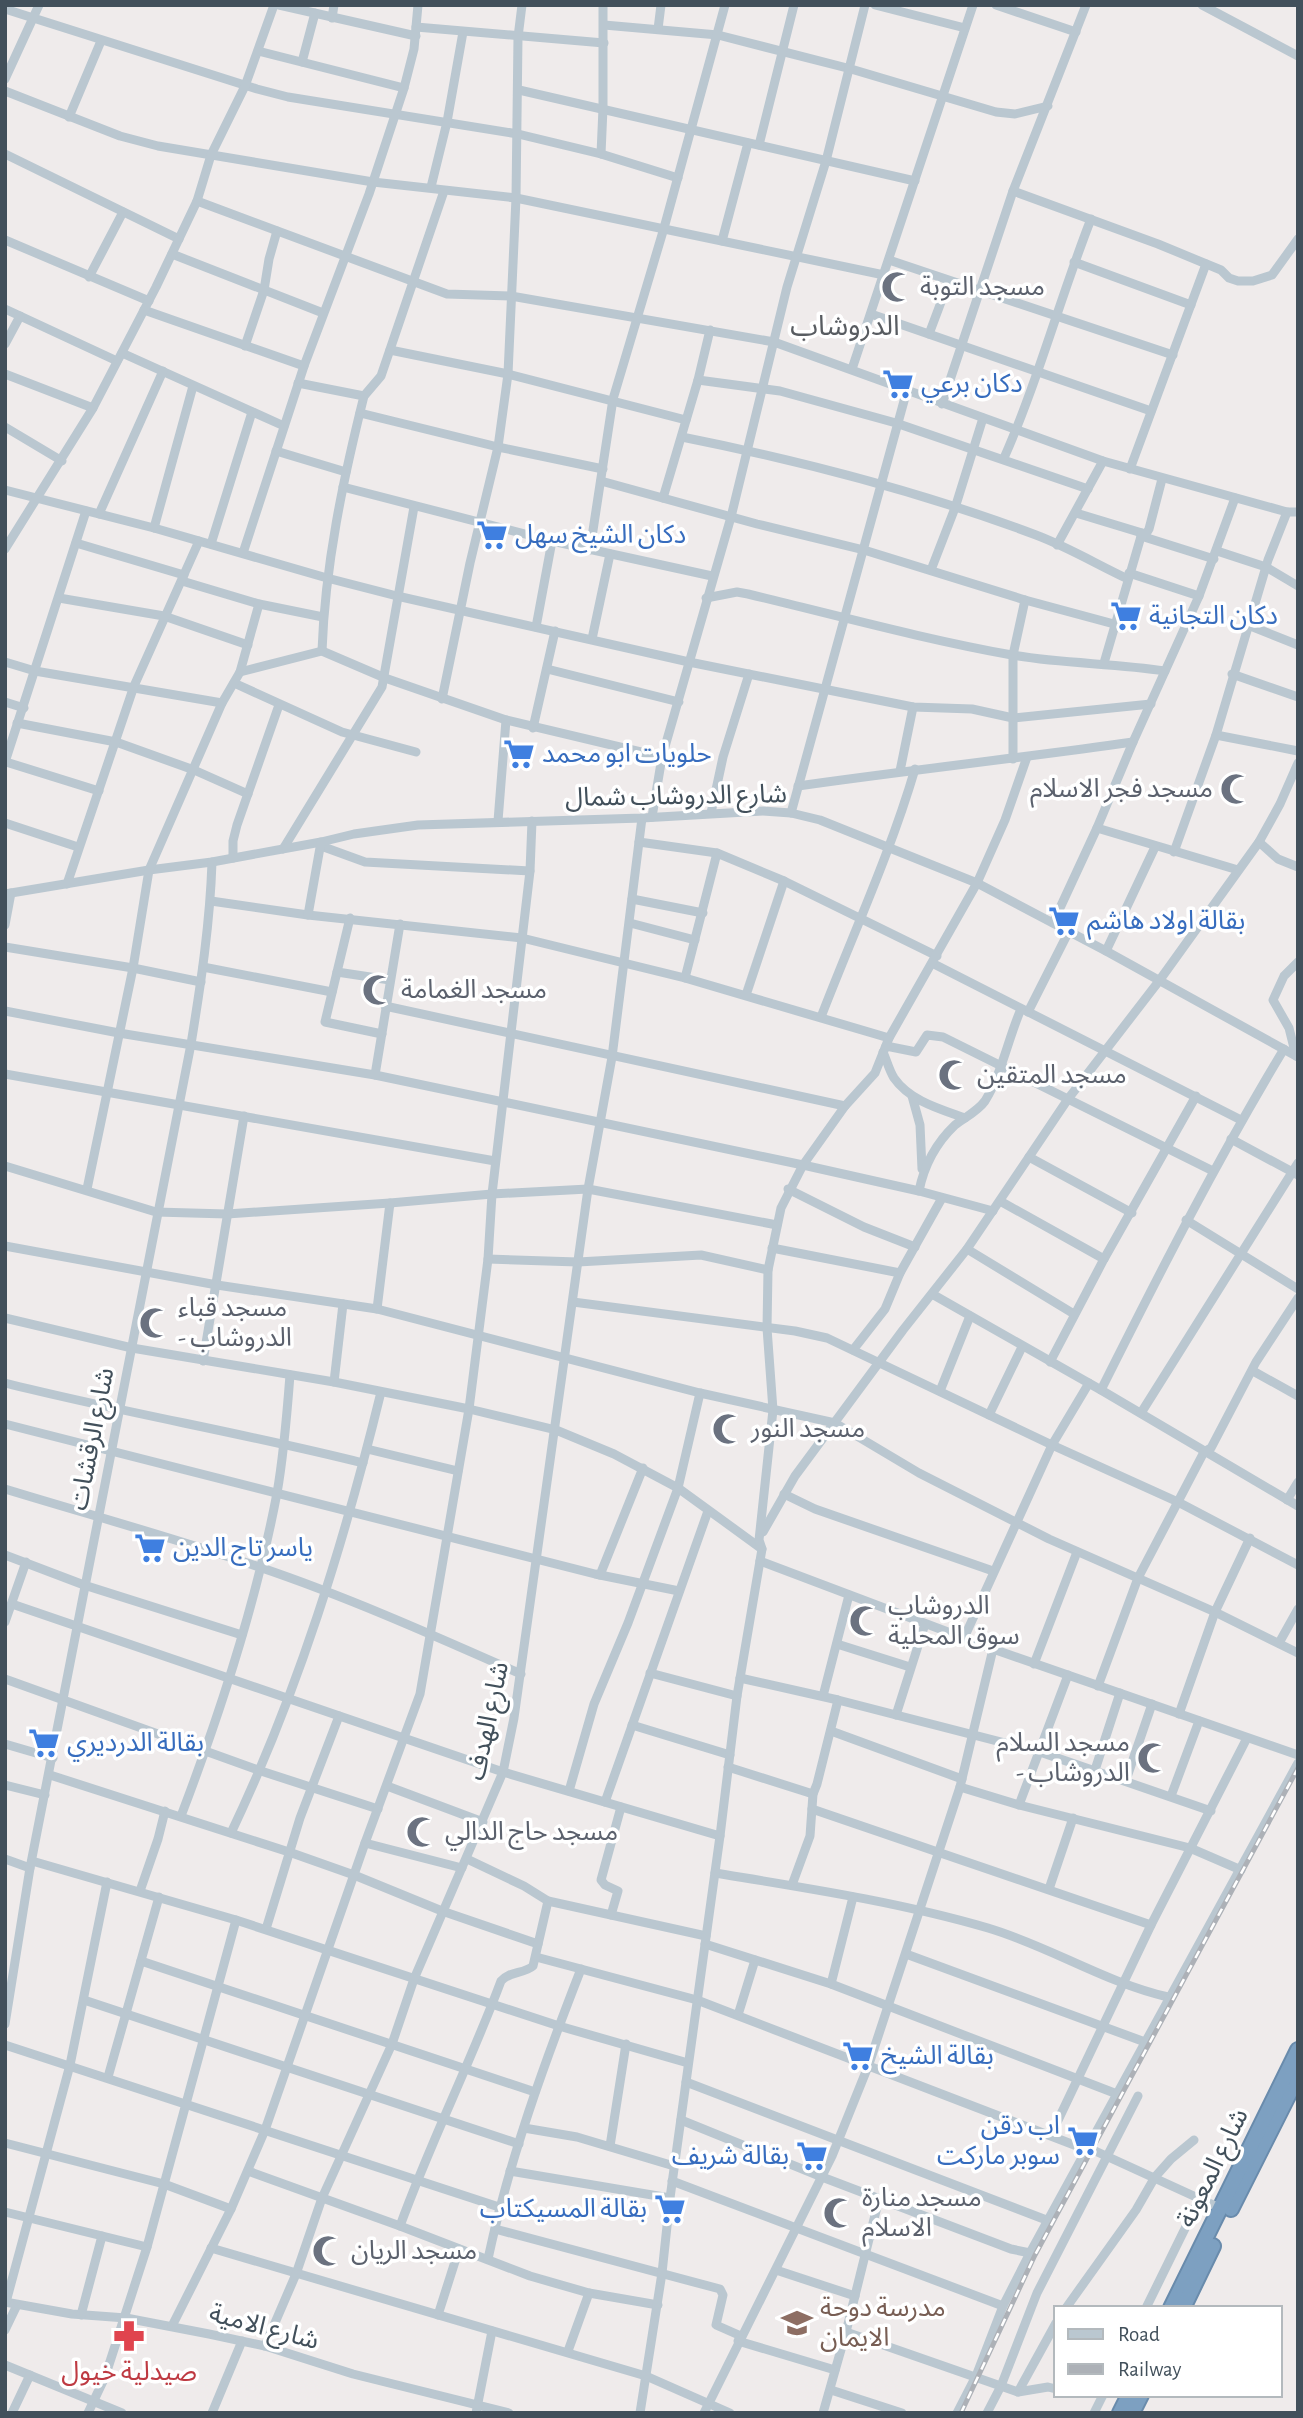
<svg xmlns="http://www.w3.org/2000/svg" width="1303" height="2418" viewBox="0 0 1303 2418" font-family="'Alegreya Sans','Noto Sans Arabic',sans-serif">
<rect width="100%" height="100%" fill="#efebeb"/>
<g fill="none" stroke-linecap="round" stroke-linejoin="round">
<defs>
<g id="highway">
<polyline points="1231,2209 1298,2076"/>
<polyline points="1171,2308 1298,2050"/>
<polyline points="1183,2308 1213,2246"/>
<polyline points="1120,2413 1129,2395"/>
<polyline points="1132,2413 1141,2395"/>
</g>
</defs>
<!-- highway casing -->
<use href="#highway" stroke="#698bac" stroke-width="18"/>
<!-- minor -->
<g stroke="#bac7d0" stroke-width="9">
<polyline points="279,5 416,36"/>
<polyline points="875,5 965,28"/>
<polyline points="996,5 1076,32"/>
<polyline points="1202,5 1298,56"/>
<polyline points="5,9 257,89 288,97 518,134 601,154 678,178"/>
<polyline points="332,18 334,5"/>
<polyline points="604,25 718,35 851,69 996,112 1015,114 1048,106"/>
<polyline points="416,27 604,43"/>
<polyline points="658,29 661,5"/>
<polyline points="258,51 404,88"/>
<polyline points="302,62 315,13"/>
<polyline points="5,79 39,5"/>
<polyline points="519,90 915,181"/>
<polyline points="5,91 120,136 158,146 373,182 516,198 884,275"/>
<polyline points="69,117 101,41"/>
<polyline points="759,145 794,5"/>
<polyline points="5,154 179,239"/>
<polyline points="601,154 603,108 603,5"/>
<polyline points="431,187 447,122 463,32"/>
<polyline points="1013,191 1158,244 1221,270 1229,278 1238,281 1253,281 1272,275 1298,239"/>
<polyline points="197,201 447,294 511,296 774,342 1103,461 1287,512 1298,512"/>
<polyline points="5,240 149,301"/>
<polyline points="722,241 748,143"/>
<polyline points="172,254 323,313"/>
<polyline points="889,260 1173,355"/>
<polyline points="1074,262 1191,305"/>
<polyline points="89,277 123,212"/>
<polyline points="5,309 117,361"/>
<polyline points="144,310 304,366"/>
<polyline points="871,314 1151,411"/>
<polyline points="929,334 949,281"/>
<polyline points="5,344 20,316"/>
<polyline points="245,346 264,290 269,259 277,231"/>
<polyline points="390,350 508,374 686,420"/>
<polyline points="122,353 284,426"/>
<polyline points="852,369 973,5"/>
<polyline points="5,374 93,408"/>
<polyline points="698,380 780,391 896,423 1088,489"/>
<polyline points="298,383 364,396"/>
<polyline points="942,404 1013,191 1086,5"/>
<polyline points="360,413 498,447 603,469"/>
<polyline points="5,427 62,461"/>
<path d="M682 437C802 461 922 492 1036 535 1068 547 1098 565 1128 579"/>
<polyline points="276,451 346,472"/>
<path d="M1004 458C1038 381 1060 298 1091 219"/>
<polyline points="1130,469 1206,264"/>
<polyline points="601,481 757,524 864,550 1025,600 1114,624"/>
<polyline points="343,487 552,541 712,576"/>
<polyline points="5,490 154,528 327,578 397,596 689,662 913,707 972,709 1013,718 1151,704"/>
<polyline points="663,498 698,380 710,330"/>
<polyline points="1076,513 1142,533"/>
<polyline points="99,514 163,371"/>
<polyline points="154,528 193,386"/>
<polyline points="1141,536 1214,559"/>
<polyline points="76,543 184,575"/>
<polyline points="211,544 252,412"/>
<polyline points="1057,545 1103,461"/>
<polyline points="5,549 93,408 156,287 197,201 211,155 245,86 274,5"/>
<polyline points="590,550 613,399 664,228 725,5"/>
<polyline points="1217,551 1266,567 1298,586"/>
<polyline points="243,553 304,366 369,194 404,88 414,49 418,5"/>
<polyline points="931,570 955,508 983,418"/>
<polyline points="1129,573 1199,596"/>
<polyline points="182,581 259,604 323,617"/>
<polyline points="59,598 164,616 248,645"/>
<path d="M706 598 737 592 748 594C836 615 923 639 1012 655 1064 664 1114 663 1165 671"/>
<polyline points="1248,625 1298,645"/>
<polyline points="536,627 552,541"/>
<polyline points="592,639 610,554"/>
<path d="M322 651C325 565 343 480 364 396L381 376 444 191"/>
<polyline points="5,662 35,671 222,703"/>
<polyline points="1104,663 1142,533 1146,534 1149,529 1162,479"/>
<polyline points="547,669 679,702"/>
<polyline points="240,672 322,651 385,678 506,720 662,757"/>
<polyline points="1232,674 1298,697"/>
<polyline points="234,683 342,732 416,752"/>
<polyline points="442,699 470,563 498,447 508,374 516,198 518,37 522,5"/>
<polyline points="5,702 24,708"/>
<polyline points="17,723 116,742 194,770 248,794"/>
<polyline points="533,728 555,631"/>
<polyline points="1216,735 1298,751"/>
<polyline points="1013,759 1013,655 1025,600"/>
<polyline points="5,762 86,511"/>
<polyline points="6,762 99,791"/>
<polyline points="900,771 913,707"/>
<path d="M798 786C910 770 1021 758 1133 742"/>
<polyline points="711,813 723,757 749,674"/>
<polyline points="791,813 907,390"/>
<polyline points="652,817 662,757 731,517 787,287 826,161 865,5"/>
<polyline points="498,821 506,720"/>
<polyline points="5,823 78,847"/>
<polyline points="1097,828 1238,870"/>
<polyline points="639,842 717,853 784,881 937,956"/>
<polyline points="1259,842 1278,859 1298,867"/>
<polyline points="321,846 365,862 530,871"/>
<polyline points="283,849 382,687 414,507"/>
<polyline points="1174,852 1216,735 1268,560 1287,512"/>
<polyline points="233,858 233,841 237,825 279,705"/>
<polyline points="67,884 134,686 199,541"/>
<polyline points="5,894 149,870 212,862 321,842 354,834 418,825 642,818 763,811 791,813 820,820 977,883 1106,951 1298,1057"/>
<polyline points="632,899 703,913"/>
<polyline points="211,901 308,915 522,938 685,978 889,1038"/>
<polyline points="308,915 321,842"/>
<polyline points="350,918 325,1022 382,1034"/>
<polyline points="630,923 695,940"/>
<polyline points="1053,923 1097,828 1133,742 1199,596 1235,498"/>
<polyline points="5,925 11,893"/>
<polyline points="5,947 133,968 201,982"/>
<polyline points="1106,951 1155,847"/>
<polyline points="932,963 1241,1120"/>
<polyline points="203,967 332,992"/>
<polyline points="337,972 390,980"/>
<polyline points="685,978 717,853"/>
<polyline points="746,995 784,881"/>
<polyline points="385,1006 845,1106"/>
<polyline points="5,1011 119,1033 375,1075 803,1165 919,1191 993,1211"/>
<polyline points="1028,1012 1069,931"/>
<path d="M821 1017C853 934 890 854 915 769"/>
<polyline points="886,1046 916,1052 927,1035 943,1037 1213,1171"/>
<path d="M883 1052C887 1061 889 1070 894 1078 910 1101 940 1109 965 1118"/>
<polyline points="1296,1056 1289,1028 1273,1000 1284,976 1298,962"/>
<polyline points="5,1074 495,1161"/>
<polyline points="375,1075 400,924"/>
<polyline points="912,1096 920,1125 922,1169"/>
<polyline points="1231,1139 1298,1175"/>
<polyline points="1029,1157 1132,1213"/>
<polyline points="5,1166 156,1212 227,1214 390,1203 492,1194 588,1189 777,1225"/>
<polyline points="87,1189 133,968 149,870 222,703 240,672 259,604"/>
<polyline points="788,1189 864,1227 915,1247"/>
<path d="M919 1191C924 1166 936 1143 955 1125 965 1117 977 1112 985 1101 1002 1073 1008 1039 1021 1009"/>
<polyline points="1000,1201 1104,1259"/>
<polyline points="1186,1220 1298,1289"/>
<polyline points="5,1246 217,1285 377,1309 700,1393 835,1423 919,1473 1049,1539 1215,1612 1298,1653"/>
<polyline points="772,1248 900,1273"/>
<polyline points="967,1249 1074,1314"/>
<polyline points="488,1259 578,1262 701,1255 768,1270"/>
<polyline points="932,1294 1101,1390 1298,1506"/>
<polyline points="573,1302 795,1331 827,1338 1052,1445 1178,1502 1298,1565"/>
<polyline points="377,1309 390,1203"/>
<polyline points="5,1318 132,1348 334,1382 469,1409 556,1430 614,1454 678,1488 762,1549"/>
<polyline points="853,1350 885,1309 900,1273 942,1198"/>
<polyline points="203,1361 244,1116"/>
<polyline points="1050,1362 1104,1259 1196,1096"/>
<polyline points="1253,1371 1298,1396"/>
<polyline points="334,1382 343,1304"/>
<path d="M5 1383C124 1413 244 1433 363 1463"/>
<path d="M1101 1390C1159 1274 1217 1160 1284 1049"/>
<polyline points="940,1391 970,1316"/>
<polyline points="1141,1413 1298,1163"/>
<polyline points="989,1415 1022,1347"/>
<polyline points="5,1424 595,1574 679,1591"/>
<polyline points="367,1449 458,1471"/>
<path d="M5 1489C90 1515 175 1538 259 1567 348 1597 435 1636 521 1674"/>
<polyline points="784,1494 815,1509 993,1571"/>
<polyline points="1287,1500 1298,1482"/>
<polyline points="763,1532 795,1476 903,1330 967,1249 1068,1099 1159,981 1259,842 1280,804 1298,763"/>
<polyline points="5,1555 84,1585 242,1635"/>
<polyline points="760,1561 993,1649 1298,1755"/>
<polyline points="600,1575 643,1468"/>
<polyline points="12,1604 503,1772 720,1836"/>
<polyline points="5,1622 26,1562"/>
<polyline points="964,1638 1052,1445 1089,1383"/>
<polyline points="1279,1643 1298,1609"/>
<polyline points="837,1644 910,1667"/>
<polyline points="1034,1664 1077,1552"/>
<polyline points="650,1673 737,1696"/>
<polyline points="740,1678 838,1700 1040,1752 1211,1811"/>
<polyline points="5,1679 261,1771 378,1809"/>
<polyline points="1098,1686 1138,1578 1204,1452 1211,1448 1256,1362 1298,1298"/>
<polyline points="823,1696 849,1595"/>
<polyline points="1179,1714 1215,1612 1250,1538"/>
<polyline points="896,1715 925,1624"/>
<polyline points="632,1725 730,1755"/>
<polyline points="831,1731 962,1779"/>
<polyline points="5,1744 53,1758"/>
<polyline points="728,1767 813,1794"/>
<polyline points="1095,1770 1120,1693"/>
<polyline points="50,1775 289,1852 354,1875 442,1911 538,1944"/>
<polyline points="1126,1780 1152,1704"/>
<polyline points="5,1785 45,1795"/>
<polyline points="387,1786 483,1822"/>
<polyline points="960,1787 1019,1805 1190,1848 1241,1870"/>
<polyline points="569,1791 594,1704 628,1623 678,1488 700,1393"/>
<polyline points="1171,1796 1199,1721"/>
<polyline points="605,1802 708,1511"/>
<polyline points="1019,1805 1068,1675"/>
<polyline points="812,1809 1151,1925"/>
<path d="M181 1816C221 1711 256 1604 277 1493 284 1454 287 1414 290 1375"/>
<path d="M231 1833C298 1692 344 1543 381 1392"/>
<polyline points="365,1843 462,1868"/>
<polyline points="5,1859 30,1868"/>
<polyline points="467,1859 524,1886 548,1901 706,1936"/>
<polyline points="32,1861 236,1920 559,2026 688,2063"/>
<path d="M715 1873C806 1888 899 1902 988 1928 1049 1946 1106 1983 1168 1997"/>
<polyline points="792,1885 810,1836 813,1794 817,1784 838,1700"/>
<polyline points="1049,1889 1073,1818"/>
<polyline points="140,1891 158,1839 165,1811"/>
<polyline points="611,1915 618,1891 605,1885 601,1880 621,1807"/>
<polyline points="266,1929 300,1818 339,1716"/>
<polyline points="705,1944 831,1984 1117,2094"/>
<polyline points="906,1954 1145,2042"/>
<polyline points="536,1957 697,2000 1082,2148 1093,2150 1220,2208"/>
<polyline points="141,1961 535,2092"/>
<polyline points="831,1984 853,1897"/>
<polyline points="84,2000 519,2144"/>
<polyline points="738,2015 755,1960"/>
<path d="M5 2024 30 1868 191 1044C201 983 210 923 212 862"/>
<polyline points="5,2045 499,2207"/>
<polyline points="108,2077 159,1897"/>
<polyline points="686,2082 1049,2221"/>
<polyline points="681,2120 822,2177 1011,2249 1030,2253"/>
<polyline points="524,2128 577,2137 674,2166"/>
<polyline points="1051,2135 1151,1925 1247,1738"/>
<polyline points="5,2143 164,2184 231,2209"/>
<polyline points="610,2146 626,2044"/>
<polyline points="248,2171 400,2226 530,2276 589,2293 658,2305"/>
<polyline points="510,2171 670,2198"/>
<polyline points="672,2181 1003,2306"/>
<polyline points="5,2212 147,2247"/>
<path d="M400 2226C430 2143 470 2064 501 1981 509 1971 524 1974 533 1966L548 1901"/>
<polyline points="495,2229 720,2289 723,2295 716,2325 741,2336"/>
<polyline points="211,2248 646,2376 730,2413"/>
<path d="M488 2259C509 2160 544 2064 581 1969"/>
<polyline points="776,2270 855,2296"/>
<polyline points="5,2302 72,2314 126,2318 209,2334 265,2346 353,2374 509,2413"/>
<polyline points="6,2302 70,2065 107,1882"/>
<polyline points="1066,2308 1136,2210 1155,2177 1171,2159 1194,2140"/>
<polyline points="1146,2308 1200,2198"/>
<polyline points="81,2315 102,2236"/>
<polyline points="438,2315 459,2249"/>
<polyline points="172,2326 231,2209 265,2130 365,1843 420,1694 469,1409 488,1259 492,1194 530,871 532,821"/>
<polyline points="5,2330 17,2305"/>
<polyline points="846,2332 1018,2392 1056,2323"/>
<polyline points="738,2341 835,2370"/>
<polyline points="265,2346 296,2274 322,2198 392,2044 414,1979 503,1772 514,1718 588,1189 612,1057 642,818"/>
<polyline points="568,2351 589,2293"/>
<polyline points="5,2365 122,2413"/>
<polyline points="831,2390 902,2413"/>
<polyline points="1018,2392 1048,2387 1056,2389"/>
<polyline points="12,2413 30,2375"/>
<polyline points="88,2413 105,2377 147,2247 236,1920"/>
<polyline points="212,2413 242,2341"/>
<polyline points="476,2413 492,2331"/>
<polyline points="640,2413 662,2273 670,2198 720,1836 737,1696 762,1549 759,1540 773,1410 767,1328 768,1270 781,1208 803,1165 845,1106 875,1073 889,1038 977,883 1005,820 1027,757"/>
<polyline points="704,2413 832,2156 869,2064 960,1787 993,1649"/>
<polyline points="823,2413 846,2332 879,2199"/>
<polyline points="957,2413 976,2376 1003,2306 1030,2253 1298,1763"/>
<polyline points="987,2413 1001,2386 1037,2293 1138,2096"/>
<polyline points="1094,2413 1103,2395"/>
</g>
<!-- highway -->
<use href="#highway" stroke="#7da0c1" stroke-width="14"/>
<defs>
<polyline id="rail" points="961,2413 1035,2255 1298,1768"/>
</defs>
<!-- rail casing -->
<use href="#rail" stroke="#adb1b7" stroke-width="5"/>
<!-- rail -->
<use href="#rail" stroke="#fff" stroke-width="2.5" stroke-dasharray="8" stroke-linecap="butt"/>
</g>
<!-- icons -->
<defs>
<symbol id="mosque-bare" viewBox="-9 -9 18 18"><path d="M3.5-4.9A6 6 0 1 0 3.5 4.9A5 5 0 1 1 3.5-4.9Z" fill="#6b7280" stroke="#fff" stroke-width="2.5" paint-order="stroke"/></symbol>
<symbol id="supermarket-bare" viewBox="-9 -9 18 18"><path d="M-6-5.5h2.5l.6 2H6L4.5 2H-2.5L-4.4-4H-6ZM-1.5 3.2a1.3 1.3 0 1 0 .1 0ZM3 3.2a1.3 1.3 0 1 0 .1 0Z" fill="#3f7fe0" stroke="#fff" stroke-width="2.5" paint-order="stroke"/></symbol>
<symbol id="school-bare" viewBox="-9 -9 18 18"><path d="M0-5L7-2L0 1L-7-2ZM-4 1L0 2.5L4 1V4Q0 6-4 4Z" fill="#8d6e63" stroke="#fff" stroke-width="2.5" paint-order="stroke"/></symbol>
<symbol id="pharmacy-bare" viewBox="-9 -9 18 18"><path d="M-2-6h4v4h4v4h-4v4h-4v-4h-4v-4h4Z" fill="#e0444e" stroke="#fff" stroke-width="2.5" paint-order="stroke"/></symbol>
</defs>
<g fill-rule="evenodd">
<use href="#mosque-bare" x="875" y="265" width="44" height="44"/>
<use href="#supermarket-bare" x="876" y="362" width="44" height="44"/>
<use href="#supermarket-bare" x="470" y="513" width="44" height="44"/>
<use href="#supermarket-bare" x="1104" y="594" width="44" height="44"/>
<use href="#supermarket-bare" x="497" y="732" width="44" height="44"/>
<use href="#mosque-bare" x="1214" y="767" width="44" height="44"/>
<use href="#supermarket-bare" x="1042" y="899" width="44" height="44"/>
<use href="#mosque-bare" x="356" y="968" width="44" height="44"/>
<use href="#mosque-bare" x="932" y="1053" width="44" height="44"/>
<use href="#mosque-bare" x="133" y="1301" width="44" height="44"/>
<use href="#mosque-bare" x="706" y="1407" width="44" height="44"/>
<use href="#supermarket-bare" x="128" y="1526" width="44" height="44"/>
<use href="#mosque-bare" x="843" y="1599" width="44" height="44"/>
<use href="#supermarket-bare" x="22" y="1721" width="44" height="44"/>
<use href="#mosque-bare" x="1131" y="1736" width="44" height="44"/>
<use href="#mosque-bare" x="400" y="1810" width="44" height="44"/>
<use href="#supermarket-bare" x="836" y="2034" width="44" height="44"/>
<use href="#supermarket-bare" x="1061" y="2119" width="44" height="44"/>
<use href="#supermarket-bare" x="790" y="2134" width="44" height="44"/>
<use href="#supermarket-bare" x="648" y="2187" width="44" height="44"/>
<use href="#mosque-bare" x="817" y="2191" width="44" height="44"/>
<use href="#mosque-bare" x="306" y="2229" width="44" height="44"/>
<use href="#school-bare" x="775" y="2301" width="44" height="44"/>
<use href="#pharmacy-bare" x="107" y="2314" width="44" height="44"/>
</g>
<g text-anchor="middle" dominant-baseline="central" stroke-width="7" stroke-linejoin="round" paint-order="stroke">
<!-- worship labels -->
<g font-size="26" fill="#5b616d" stroke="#fff" text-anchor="start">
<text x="920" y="287">مسجد التوبة</text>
<text x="1213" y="789" text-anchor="end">مسجد فجر الاسلام</text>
<text x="401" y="990">مسجد الغمامة</text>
<text x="977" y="1075">مسجد المتقين</text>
<text x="178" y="1308">مسجد قباء<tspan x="178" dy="30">- الدروشاب</tspan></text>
<text x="751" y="1429">مسجد النور</text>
<text x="888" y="1606">الدروشاب<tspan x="888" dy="30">سوق المحلية</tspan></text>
<text x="1130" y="1743" text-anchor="end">مسجد السلام<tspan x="1130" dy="30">- الدروشاب</tspan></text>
<text x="445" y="1832">مسجد حاج الدالي</text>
<text x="862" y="2198">مسجد منارة<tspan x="862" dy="30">الاسلام</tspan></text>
<text x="351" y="2251">مسجد الريان</text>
</g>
<!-- shop labels -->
<g font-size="26" fill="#366cbe" stroke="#fff" text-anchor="start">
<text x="921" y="384">دكان برعي</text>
<text x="515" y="535">دكان الشيخ سهل</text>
<text x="1149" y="616">دكان التجانية</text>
<text x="542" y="754">حلويات ابو محمد</text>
<text x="1087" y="921">بقالة اولاد هاشم</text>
<text x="173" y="1548">ياسر تاج الدين</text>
<text x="67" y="1743">بقالة الدرديري</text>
<text x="881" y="2056">بقالة الشيخ</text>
<text x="1060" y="2126" text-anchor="end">اب دقن<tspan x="1060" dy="30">سوبر ماركت</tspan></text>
<text x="789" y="2156" text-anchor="end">بقالة شريف</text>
<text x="647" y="2209" text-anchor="end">بقالة المسيكتاب</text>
</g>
<!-- street labels -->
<g font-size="26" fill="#42505b" stroke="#fff">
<text transform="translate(676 796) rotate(-1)">شارع الدروشاب شمال</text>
<text transform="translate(92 1439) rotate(-79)">شارع الرقشات</text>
<text transform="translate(488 1721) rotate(-78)">شارع الهدف</text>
<text transform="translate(1213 2168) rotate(-64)">شارع المعونة</text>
<text transform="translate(264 2327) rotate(15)">شارع الامية</text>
</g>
<!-- education labels -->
<g font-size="26" fill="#785e54" stroke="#fff" text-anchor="start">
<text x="820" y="2308">مدرسة دوحة<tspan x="820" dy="30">الايمان</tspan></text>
</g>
<!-- health labels -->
<g font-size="26" fill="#be3a42" stroke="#fff">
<text x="129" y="2372">صيدلية خيول</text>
</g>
<!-- neighbourhood labels -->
<g font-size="28" fill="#585c61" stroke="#fff">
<text x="845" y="327">الدروشاب</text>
</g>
</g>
<!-- border -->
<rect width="1303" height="2418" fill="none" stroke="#42505b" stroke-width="14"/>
<!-- legend -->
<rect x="1054" y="2306" width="228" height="91" fill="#ffffff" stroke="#b3b9bd" stroke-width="2"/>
<rect x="1068" y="2329" width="35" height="10" fill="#bac7d0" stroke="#b3b9bd" stroke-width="2"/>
<text x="1118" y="2341" font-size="21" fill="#42505b">Road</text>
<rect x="1068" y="2364" width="35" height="10" fill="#adb1b7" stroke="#b3b9bd" stroke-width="2"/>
<text x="1118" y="2376" font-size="21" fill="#42505b">Railway</text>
</svg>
